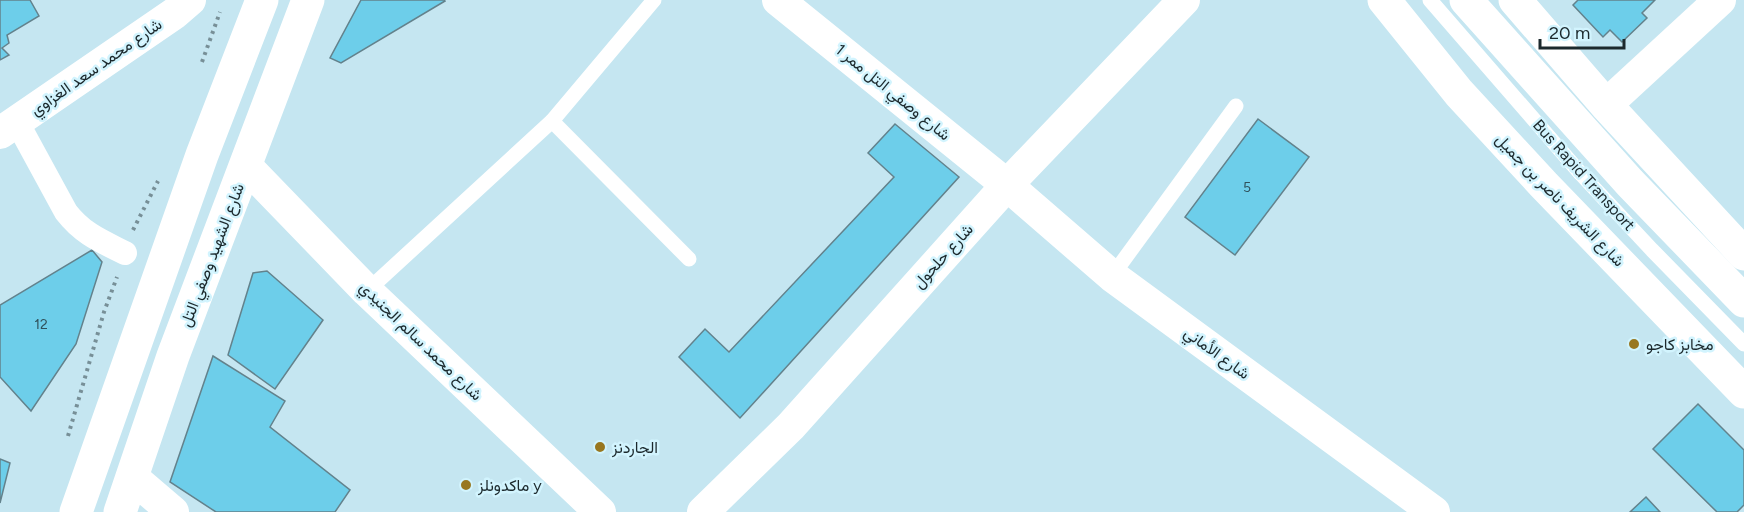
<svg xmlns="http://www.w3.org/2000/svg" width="1744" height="512" viewBox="0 0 1744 512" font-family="Figtree,Vazirmatn,sans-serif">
<rect width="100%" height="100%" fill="#c5e6f1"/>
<!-- building -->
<g fill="#6dceea" stroke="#63828c" stroke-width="1.5">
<polygon points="0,0 30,0 39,16 7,35 9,43 2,48 9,55 0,60"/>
<polygon points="361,0 444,0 445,1 341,63 330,58"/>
<polygon points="1578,0 1655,0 1642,13 1647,18 1622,42 1610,30 1603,37 1573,5"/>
<polygon points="1258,119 1309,157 1235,255 1185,217"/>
<polygon points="895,124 959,177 740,418 679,357 705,329 729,352 894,177 868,153"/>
<polygon points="92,250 102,262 76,344 31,411 0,377 0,305"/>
<polygon points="267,271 323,320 275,389 228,355 253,273"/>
<polygon points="213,356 285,401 270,427 350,490 335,512 216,512 170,482"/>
<polygon points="1698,404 1744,450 1744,505 1737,512 1717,512 1653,449"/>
<polygon points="0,459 10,463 0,503"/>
<polygon points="1646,497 1660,512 1630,512"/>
</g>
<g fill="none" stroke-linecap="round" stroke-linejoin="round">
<!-- path -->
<g stroke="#778f97" stroke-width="4" stroke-dasharray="3 4.5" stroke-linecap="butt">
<polyline points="202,62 220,12"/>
<polyline points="133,230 158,181"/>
<polyline points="68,436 104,312 117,277"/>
</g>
<!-- service -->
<g stroke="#fff" stroke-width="15">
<polyline points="1430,0 1581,174 1652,250 1744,344"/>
<polyline points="552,121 689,259"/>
<polyline points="1112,276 1236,106"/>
<polyline points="367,291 552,121 654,0"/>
</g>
<!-- pedestrian -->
<path stroke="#fff" stroke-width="24" d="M17 122 66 212C83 234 101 241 125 253"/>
<!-- minor -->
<g stroke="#fff" stroke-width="32">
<polyline points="778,0 1007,185 1112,276 1434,512"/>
<polyline points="1606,105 1720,0"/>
<polyline points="0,133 175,13 190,0"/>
<polyline points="246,166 367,291 600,512"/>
<polyline points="132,477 173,512"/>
<polyline points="703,512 791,426 1007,185 1184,0"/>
</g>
<!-- secondary -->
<g stroke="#fff" stroke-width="33">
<polyline points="1384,0 1459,93 1544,185 1744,392"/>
<polyline points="1515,0 1606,105 1744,254"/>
<polyline points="76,512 202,155 262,0"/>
<polyline points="120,512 173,356 308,0"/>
</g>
<!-- trunk -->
<polyline stroke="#fff" stroke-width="33" points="1466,0 1630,183 1744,301"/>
</g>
<!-- markers -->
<g fill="#987720" stroke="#d2f4fe" stroke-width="2">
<circle cx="1634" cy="344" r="6"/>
<circle cx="600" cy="447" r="6"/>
<circle cx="466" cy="485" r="6"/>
</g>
<g text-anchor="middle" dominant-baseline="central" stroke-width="5" stroke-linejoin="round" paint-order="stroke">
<!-- number labels -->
<g font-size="14" fill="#30525c">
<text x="1247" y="187">5</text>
<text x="41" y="324">12</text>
</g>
<!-- street labels -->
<g font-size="16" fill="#1c292d" stroke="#d2f4fe">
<text transform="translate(96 67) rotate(-35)">شارع محمد سعد الغزاوي</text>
<text transform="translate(893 92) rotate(39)">شارع وصفي التل ممر 1</text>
<text transform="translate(1584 175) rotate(48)">Bus Rapid Transport</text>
<text transform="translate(1560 200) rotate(46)">شارع الشريف ناصر بن جميل</text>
<text transform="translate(212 255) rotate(-69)">شارع الشهيد وصفي التل</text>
<text transform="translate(943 256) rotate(-48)">شارع حلحول</text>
<text transform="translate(421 341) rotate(44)">شارع محمد سالم الجنيدي</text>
<text transform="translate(1217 353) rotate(36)">شارع الأماني</text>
</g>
<!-- poi labels -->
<g font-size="16" fill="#1c292d" stroke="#d2f4fe" text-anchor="start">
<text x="1646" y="344">مخابز كاجو</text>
<text x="612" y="447">الجاردنز</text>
<text x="478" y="485">ماكدونلز y</text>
</g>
</g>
<!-- scale -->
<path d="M1540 39v9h84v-9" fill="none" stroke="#1c292d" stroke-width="3"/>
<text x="1549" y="39" font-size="18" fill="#1c292d" stroke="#d2f4fe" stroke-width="4.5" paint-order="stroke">20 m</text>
</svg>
